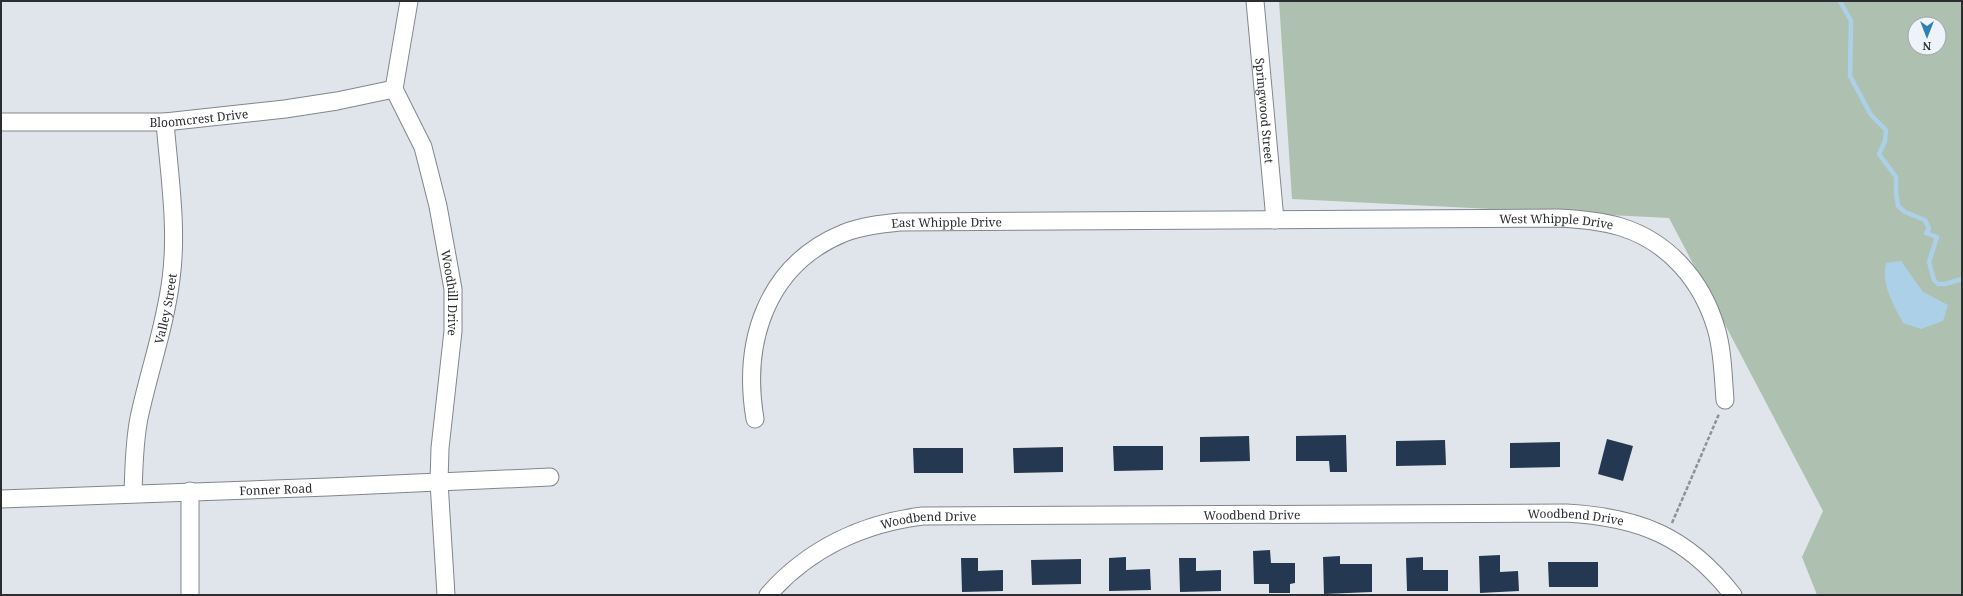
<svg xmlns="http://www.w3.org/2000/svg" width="1963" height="596" viewBox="0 0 1963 596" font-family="'Noto Serif',serif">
<rect width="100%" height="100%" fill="#e0e5eb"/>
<!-- green -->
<path fill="#aec1b0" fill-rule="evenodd" d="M1279 1H1962V595H1817L1802 557 1823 511 1669 218 1292 199ZM1915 24H1939V48H1915Z"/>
<!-- water -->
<path fill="#acd0e7" d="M1901 261 1923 292 1948 305 1943 321 1921 329 1903 323C1893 304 1881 284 1886 263Z"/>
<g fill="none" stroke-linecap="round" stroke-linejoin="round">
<!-- stream -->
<polyline stroke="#acd0e7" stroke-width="4.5" points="1840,1 1851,21 1850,76 1871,115 1886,130 1885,141 1879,154 1896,177 1896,192 1898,206 1905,212 1925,220 1929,229 1926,233 1937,237 1929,262 1934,280 1938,284 1945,284 1962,279"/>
</g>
<!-- building -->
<g fill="#243951">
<polygon points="1346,435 1347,472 1330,472 1329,461 1296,461 1296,436"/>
<polygon points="1249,436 1250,461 1200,462 1200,437"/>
<polygon points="1607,439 1633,446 1623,481 1598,474"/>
<polygon points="1445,440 1446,465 1396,466 1396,441"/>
<polygon points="1560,442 1560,467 1510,468 1510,443"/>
<polygon points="1113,446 1163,446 1163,470 1114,471"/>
<polygon points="1063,447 1063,472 1014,473 1013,448"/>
<polygon points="913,448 963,448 963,473 914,473"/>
<polygon points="1270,550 1271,563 1295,563 1295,583 1290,584 1290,593 1269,593 1269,584 1254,584 1253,551"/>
<polygon points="1500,555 1500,572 1518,571 1519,591 1480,593 1479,556"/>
<polygon points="1340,556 1340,564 1372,564 1372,592 1324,594 1323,557"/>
<polygon points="1126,557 1126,570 1150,569 1151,590 1109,591 1109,558"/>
<polygon points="1423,557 1423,570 1448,570 1448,591 1407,591 1406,558"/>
<polygon points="961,558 978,558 978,571 1003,570 1003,591 962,592"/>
<polygon points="1179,558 1196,558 1196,571 1221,570 1221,591 1180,592"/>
<polygon points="1081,559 1081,584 1032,585 1031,560"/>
<polygon points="1548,562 1598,562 1598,587 1549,587"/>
</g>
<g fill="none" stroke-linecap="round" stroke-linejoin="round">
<defs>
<g id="street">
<path id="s1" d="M409 1 394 89 423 147 438 206 453 289V331L440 448 439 482 446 595"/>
<path id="s2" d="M1255 1 1275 220"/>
<path id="s3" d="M1 122H165L285 109 337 101 394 89"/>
<path id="s4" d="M755 419C742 342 766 265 844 233 862 226 881 224 900 222L1558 218C1579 219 1601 221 1621 227 1669 242 1702 281 1716 328 1723 351 1723 376 1725 400"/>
<path id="s5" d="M133 493C134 468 134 443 139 418 149 371 165 327 171 279 178 228 169 173 165 122"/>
<path id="s6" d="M1 499 328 487 550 477"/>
<polyline points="190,595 190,491"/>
<path id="s7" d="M768 595C808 549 863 523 923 516L1566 513C1639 517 1687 536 1733 595"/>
</g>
</defs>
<!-- street casing -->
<use href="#street" stroke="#82868c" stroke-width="19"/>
<!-- path -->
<polyline stroke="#8e9297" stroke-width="2.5" stroke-dasharray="4 2" stroke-linecap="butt" points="1672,523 1719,414"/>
<!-- street -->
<use href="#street" stroke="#fff" stroke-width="17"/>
</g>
<g text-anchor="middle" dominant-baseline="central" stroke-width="4" stroke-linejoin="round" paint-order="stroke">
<!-- street labels -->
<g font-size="12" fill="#2b2d30" stroke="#edf3f9">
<text stroke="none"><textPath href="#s2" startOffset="110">Springwood Street</textPath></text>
<text stroke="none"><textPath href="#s3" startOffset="198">Bloomcrest Drive</textPath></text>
<text stroke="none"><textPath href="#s4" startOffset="328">East Whipple Drive</textPath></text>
<text stroke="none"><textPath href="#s4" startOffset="938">West Whipple Drive</textPath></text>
<text stroke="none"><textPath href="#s1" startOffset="303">Woodhill Drive</textPath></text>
<text stroke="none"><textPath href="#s5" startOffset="188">Valley Street</textPath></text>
<text stroke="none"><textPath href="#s6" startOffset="275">Fonner Road</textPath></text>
<text stroke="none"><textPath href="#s7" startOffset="507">Woodbend Drive</textPath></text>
<text stroke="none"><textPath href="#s7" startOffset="831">Woodbend Drive</textPath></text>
<text stroke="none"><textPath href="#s7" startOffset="183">Woodbend Drive</textPath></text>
</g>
</g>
<!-- border -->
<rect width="1963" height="596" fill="none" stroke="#2b2d30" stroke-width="4"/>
<!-- north arrow -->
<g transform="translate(1927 36) rotate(180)"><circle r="19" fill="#edf3f9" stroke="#9fa4a9"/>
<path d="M0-3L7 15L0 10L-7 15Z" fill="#3081b3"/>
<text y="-6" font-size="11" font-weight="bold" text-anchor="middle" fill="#2b2d30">N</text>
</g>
</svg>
